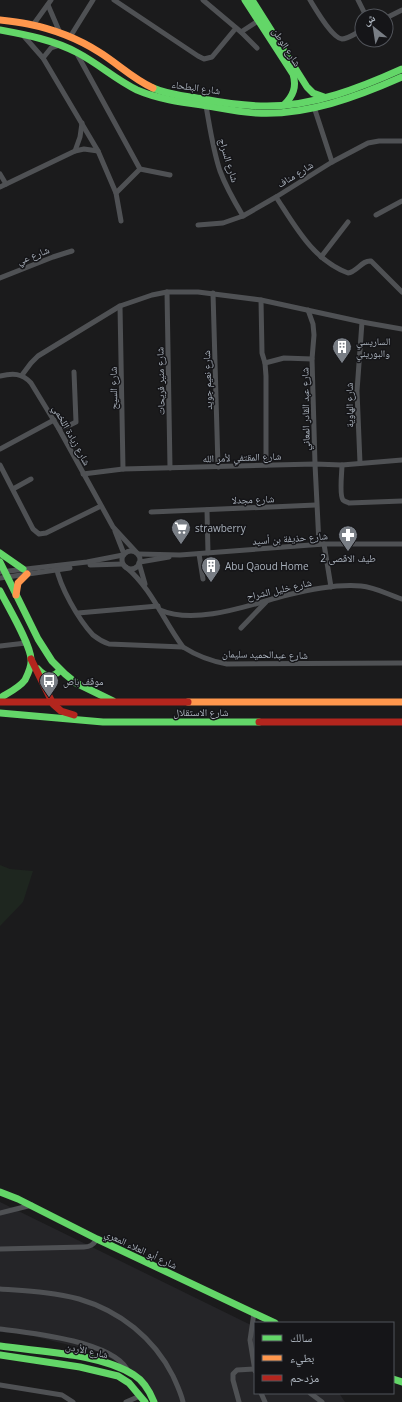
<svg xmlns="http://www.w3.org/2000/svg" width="402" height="1402" viewBox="0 0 402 1402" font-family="'Open Sans','Noto Naskh Arabic',sans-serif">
<rect width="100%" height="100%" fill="#1b1b1c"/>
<!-- built -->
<polygon fill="#252528" points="0,1202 255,1327 255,1393 339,1393 345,1402 153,1402 125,1368 102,1353 20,1333 0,1332"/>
<!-- green -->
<polygon fill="#1e261f" points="0,865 10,869 33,871 23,902 0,926"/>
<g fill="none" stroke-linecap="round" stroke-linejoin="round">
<!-- street -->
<g stroke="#4f5154" stroke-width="5">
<polyline points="114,0 198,56 204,59 212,57 236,28"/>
<polyline points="203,0 241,32 257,48"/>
<path d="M310 0C315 8 332 38 342 39 348 39 356 33 362 30"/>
<polyline points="358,0 366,16"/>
<polyline points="48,5 60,33"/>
<polyline points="386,18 402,10"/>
<polyline points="33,25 51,0"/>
<polyline points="241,32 258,21"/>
<polyline points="22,34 43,58 98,151 116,193 121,221"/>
<polyline points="70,37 93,0"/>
<polyline points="76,52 140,169 170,175"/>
<polyline points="43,58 51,48 60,45"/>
<path d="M206 106C210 128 213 150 220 171 226 187 234 201 243 216"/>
<polyline points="314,107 332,162"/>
<polyline points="75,151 80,137 82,123"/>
<polyline points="0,174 6,184"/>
<polyline points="0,187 75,151 84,149 98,151"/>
<polyline points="116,193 140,169"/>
<path d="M276 197C295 226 313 260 348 273 357 272 362 260 371 261L402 292"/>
<polyline points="376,215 402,201"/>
<polyline points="198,225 223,223 243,216 276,197 332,162 368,143 379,141 402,141"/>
<polyline points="321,257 348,222"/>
<polyline points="0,278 53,257 72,251"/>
<polyline points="167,292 170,468"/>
<polyline points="213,293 218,467"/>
<polyline points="261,300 262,353 265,363 266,376 266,465"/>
<polyline points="120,306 123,469"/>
<polyline points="308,310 313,324 314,335 312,359 315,464 319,544"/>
<polyline points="265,363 284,358 312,359"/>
<polyline points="22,375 31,363 38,356 120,306 152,295 167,292 198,292 261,300 362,322 402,329"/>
<path d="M0 376C13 373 22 373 31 383L59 429 113 527 137 553"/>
<polyline points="59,429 70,425 76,422 74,372"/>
<polyline points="0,449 54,420"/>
<polyline points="360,463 357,391 362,322"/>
<polyline points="0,465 33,529 39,534 46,533 101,506"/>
<path d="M342 465C342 472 339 495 343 500 345 502 347 502 349 503L402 501"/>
<polyline points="83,474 123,469 315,464 342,465 402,460"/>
<polyline points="13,489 31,479"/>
<polyline points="207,510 208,553"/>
<polyline points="151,512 316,505"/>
<polyline points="115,531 124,554"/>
<polyline points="324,544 331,587"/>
<circle cx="131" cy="560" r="9"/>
<polyline points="138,554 180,555 324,544 402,544"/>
<polyline points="199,554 203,579"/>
<polyline points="140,562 169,557"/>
<polyline points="139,563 145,584"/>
<polyline points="90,565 123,564"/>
<path d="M56 566C60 587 78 619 93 635 98 639 103 642 109 644L183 647C197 656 210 661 227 664L402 663"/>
<path d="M126 567C152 589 163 620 183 647"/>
<polyline points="0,572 87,562 123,555"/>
<polyline points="0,578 70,568"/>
<path d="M160 610C195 625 247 606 283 596 308 590 335 584 361 586 375 587 389 595 402 599"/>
<polyline points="78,613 158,606"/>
<polyline points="241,628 266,602"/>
<polyline points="0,646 26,643"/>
<polyline points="0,1213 32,1205"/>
<path d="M0 1249 84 1247C90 1247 93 1245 97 1239"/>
<path d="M0 1289C26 1291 53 1292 79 1299 120 1311 154 1338 173 1376 177 1385 181 1393 183 1402"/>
<polyline points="254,1313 250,1340 255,1371"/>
<path d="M0 1329C32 1333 110 1341 127 1369"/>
<polyline points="0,1385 62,1395 73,1402"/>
<polyline points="261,1393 265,1402"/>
<polyline points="310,1393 322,1402"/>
<polyline points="126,1402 140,1396"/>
<polyline points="239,1402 233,1380 233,1374 237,1370 254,1369"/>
</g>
<!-- fast -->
<g stroke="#63d668" stroke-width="7">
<path d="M245 0 293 74C297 87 293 96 284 105"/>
<polyline points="252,0 307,87 313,93 324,97"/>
<path d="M0 30C27 35 54 40 78 53 99 64 116 80 137 90 158 99 180 102 202 105 220 108 238 112 256 113 306 116 357 97 402 77"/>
<path d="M153 88C168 95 186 96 203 99 224 103 246 106 267 106 314 106 360 88 402 69"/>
<polyline points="0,553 23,569"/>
<polyline points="0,562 38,639 52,661 65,674 76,683 113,701"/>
<path d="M0 591C8 607 30 643 31 659 32 666 28 674 25 680 19 688 8 693 0 698"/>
<path d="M38 669C45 677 53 679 60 670"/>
<polyline points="0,713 103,722 259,722"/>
<polyline points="0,1192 18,1199 97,1239 275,1323"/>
<path d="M0 1346C40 1352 100 1353 134 1375 144 1381 150 1392 154 1402"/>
<polyline points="0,1355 80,1367 118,1376 129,1383 145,1402"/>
<polyline points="393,1379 402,1382"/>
</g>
<!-- slow -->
<g stroke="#ff974d" stroke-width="7">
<path d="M0 20C9 21 18 22 28 24 53 29 77 38 99 52 117 63 133 79 153 88"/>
<polyline points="16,595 18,583 27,574"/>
<polyline points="188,702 402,702"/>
</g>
<!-- jam -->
<g stroke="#b3261e" stroke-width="7">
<polyline points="31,659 53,704 61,711 74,715"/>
<polyline points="0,702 188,702"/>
<polyline points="259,722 402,722"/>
</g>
</g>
<!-- icons -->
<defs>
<symbol id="building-pin" viewBox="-11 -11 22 30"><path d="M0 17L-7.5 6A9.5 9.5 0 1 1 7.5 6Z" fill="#797e85" stroke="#151518"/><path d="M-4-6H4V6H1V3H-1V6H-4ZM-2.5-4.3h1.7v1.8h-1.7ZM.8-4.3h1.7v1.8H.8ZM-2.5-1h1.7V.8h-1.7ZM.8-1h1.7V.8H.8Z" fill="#fff"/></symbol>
<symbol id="supermarket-pin" viewBox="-11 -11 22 30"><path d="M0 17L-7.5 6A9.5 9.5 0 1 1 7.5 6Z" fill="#797e85" stroke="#151518"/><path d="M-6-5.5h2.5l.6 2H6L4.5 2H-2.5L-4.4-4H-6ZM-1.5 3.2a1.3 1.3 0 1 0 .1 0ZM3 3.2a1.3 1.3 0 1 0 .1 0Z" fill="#fff"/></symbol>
<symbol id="pharmacy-pin" viewBox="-11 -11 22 30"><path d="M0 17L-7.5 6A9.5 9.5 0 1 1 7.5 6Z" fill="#797e85" stroke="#151518"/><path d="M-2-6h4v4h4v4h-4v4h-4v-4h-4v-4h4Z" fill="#fff"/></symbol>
<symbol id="bus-pin" viewBox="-11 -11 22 30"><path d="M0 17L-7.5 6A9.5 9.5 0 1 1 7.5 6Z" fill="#797e85" stroke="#151518"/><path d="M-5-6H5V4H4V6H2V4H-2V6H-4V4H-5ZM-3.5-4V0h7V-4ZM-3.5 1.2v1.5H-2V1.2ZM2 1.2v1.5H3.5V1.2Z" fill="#fff"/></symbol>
</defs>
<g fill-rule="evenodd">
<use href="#building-pin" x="331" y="336" width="22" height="30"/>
<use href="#supermarket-pin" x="170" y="517" width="22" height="30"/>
<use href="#pharmacy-pin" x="337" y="524" width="22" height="30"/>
<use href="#building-pin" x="200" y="555" width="22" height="30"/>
<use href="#bus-pin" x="38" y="670" width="22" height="30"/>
</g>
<g text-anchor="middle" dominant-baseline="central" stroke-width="3" stroke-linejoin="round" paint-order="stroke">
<!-- street labels -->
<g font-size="10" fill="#abb3bd" stroke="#151518">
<text transform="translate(287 47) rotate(57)">شارع الوطن</text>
<text transform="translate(196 87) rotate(8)">شارع البطحاء</text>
<text transform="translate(229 160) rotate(73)">شارع السراج</text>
<text transform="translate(295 174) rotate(-32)">شارع مناف</text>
<text transform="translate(33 255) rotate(-21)">شارع عي</text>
<text transform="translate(207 380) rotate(-92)">شارع نعيم جويد</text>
<text transform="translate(160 381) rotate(-91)">شارع منير فريحات</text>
<text transform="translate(113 388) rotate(-91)">شارع السيح</text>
<text transform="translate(349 405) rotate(-91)">شارع الهاوية</text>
<text transform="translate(305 409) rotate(-91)">شارع عبد القادر المعاني</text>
<text transform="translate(72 435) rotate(61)">شارع زيادة اللخمي</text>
<text transform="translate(242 457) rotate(-2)">شارع المقتفي لأمر الله</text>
<text transform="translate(253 499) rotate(-2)">شارع مجدلا</text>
<text transform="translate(290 538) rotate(-4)">شارع حذيفة بن أسيد</text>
<text transform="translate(279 589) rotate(-13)">شارع خليل الشراح</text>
<text transform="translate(265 654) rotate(1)">شارع عبدالحميد سليمان</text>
<text x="201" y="712">شارع الاستقلال</text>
<text transform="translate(141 1249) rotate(25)">شارع أبو العلاء المعري</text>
<text transform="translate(87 1350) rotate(12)">شارع الأردن</text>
</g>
<!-- poi labels -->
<g font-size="10" fill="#abb3bd" stroke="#151518" text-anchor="start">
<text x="356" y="341">الساريسي<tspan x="356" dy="12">والبوريني</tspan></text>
<text x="195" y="528">strawberry</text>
<text x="348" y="558" text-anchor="middle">طيف الاقصى 2</text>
<text x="225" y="566">Abu Qaoud Home</text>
<text x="63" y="681">موقف باص</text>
</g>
</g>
<!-- legend -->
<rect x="254" y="1322" width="140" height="72" fill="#151518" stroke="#51545a"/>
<rect x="262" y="1335" width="20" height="6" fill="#63d668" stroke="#51545a"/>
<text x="290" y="1342" font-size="12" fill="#abb3bd">سالك</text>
<rect x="262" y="1355" width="20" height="6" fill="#ff974d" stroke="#51545a"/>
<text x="290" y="1362" font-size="12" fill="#abb3bd">بطيء</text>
<rect x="262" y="1375" width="20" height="6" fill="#b3261e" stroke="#51545a"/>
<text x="290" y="1382" font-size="12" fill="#abb3bd">مزدحم</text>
<!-- north arrow -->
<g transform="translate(374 28) rotate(330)"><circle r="19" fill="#151518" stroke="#51545a"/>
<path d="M0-3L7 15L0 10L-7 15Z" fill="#797e85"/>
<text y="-6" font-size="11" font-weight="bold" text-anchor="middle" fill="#abb3bd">ش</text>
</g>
</svg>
